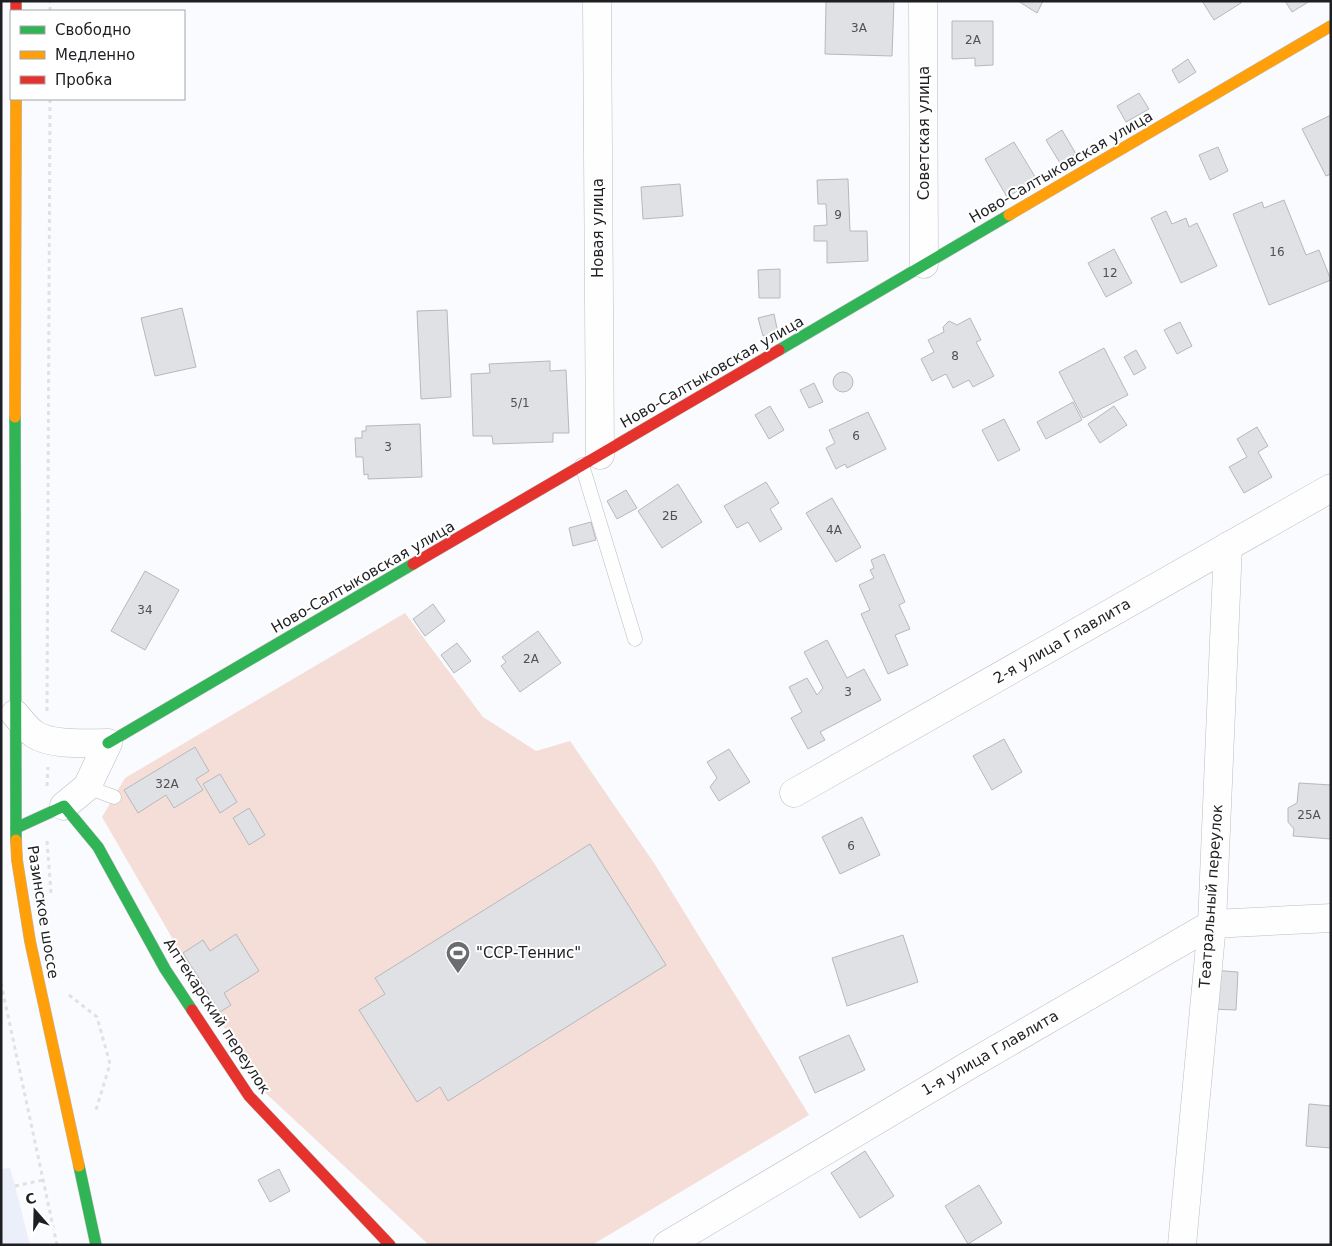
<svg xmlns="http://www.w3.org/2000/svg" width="1332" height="1246" viewBox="0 0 1332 1246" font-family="'DejaVu Sans',sans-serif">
<rect width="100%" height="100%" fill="#f9fbfe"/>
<!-- built -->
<polygon fill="#ebeff9" points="10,1168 15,1186 30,1245 1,1245 1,1169"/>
<!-- green -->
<polygon fill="#f6ded8" points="405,613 483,717 536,751 570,741 654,863 809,1115 592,1245 429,1245 258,1086 102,817 125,778"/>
<!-- building -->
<g fill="#e0e1e4" stroke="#b6b8bb">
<polygon points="826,1 894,1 892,56 825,54"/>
<polygon points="1018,1 1043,1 1037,13"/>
<polygon points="1202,1 1240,1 1241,3 1214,20"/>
<polygon points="1285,1 1310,1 1292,12"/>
<polygon points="952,21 993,21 993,65 975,66 975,58 952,59"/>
<polygon points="1188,59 1196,72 1179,83 1172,70"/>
<polygon points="1139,93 1149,109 1126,122 1117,106"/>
<polygon points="1331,115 1331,174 1326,176 1302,129"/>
<polygon points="1062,130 1076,154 1060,163 1046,140"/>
<polygon points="1014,142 1037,180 1007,197 985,159"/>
<polygon points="1218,147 1228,171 1210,180 1199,155"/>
<polygon points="848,179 850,231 867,231 868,261 827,263 827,241 814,241 814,226 827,225 826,204 818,204 817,180"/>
<polygon points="680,184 683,216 643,219 641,187"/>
<polygon points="1284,200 1306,255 1319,250 1331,280 1269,305 1233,214 1262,202 1264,208"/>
<polygon points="1166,211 1172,224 1186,218 1189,227 1197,223 1217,266 1181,283 1151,218"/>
<polygon points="1114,249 1132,283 1106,297 1088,263"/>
<polygon points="780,269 780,298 759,298 758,270"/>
<polygon points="182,308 196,367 155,376 141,318"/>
<polygon points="447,310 451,397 421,399 417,311"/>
<polygon points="774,314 778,333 763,336 758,318"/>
<polygon points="970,318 981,340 976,342 994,376 973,387 969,380 953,388 946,374 932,381 921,359 934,352 928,340 944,332 943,327 949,321 957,325"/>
<polygon points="1180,322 1192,346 1177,354 1164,330"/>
<polygon points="1104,348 1128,395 1083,418 1059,372"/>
<polygon points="1136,350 1146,368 1134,375 1124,357"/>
<polygon points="550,361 550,371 566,370 569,433 553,433 553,442 493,444 492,436 473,436 471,374 490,373 489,364"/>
<circle cx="843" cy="382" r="10"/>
<polygon points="814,383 823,402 809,408 800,390"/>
<polygon points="1073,402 1082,420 1046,439 1037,422"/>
<polygon points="770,406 784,430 769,439 755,415"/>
<polygon points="1114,406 1127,425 1100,443 1088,424"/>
<polygon points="868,412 886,449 847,468 845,464 836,469 826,448 835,443 829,430"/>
<polygon points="1004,419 1020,450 998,461 982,430"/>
<polygon points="420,424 422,477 368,479 368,474 364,475 363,457 356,457 355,438 362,438 362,431 366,431 366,426"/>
<polygon points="1257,427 1268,446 1258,452 1272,477 1244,493 1229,467 1247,457 1237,439"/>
<polygon points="766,482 779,503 770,509 782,529 760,542 748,522 737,528 724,506"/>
<polygon points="678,484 702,522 662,548 638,511"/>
<polygon points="626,490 637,508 617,519 607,501"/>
<polygon points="832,498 861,547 836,562 806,513"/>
<polygon points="591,522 596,540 573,546 569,528"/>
<polygon points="884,554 905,602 899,605 910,629 895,635 908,665 888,674 861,614 870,610 859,585 874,578 870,570 874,568 871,560"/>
<polygon points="145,571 179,590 145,650 111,631"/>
<polygon points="433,604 445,621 425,636 413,619"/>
<polygon points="538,631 561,663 520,692 501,666 506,662 502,657"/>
<polygon points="827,640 847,678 864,669 881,700 820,732 825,740 808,749 791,718 802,712 789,687 807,678 817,695 823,688 804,652"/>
<polygon points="457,643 471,661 454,673 441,655"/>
<polygon points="1004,739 1022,772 992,790 973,756"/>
<polygon points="195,747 209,771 196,779 203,790 174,808 166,795 138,813 124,790"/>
<polygon points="729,749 750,782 719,801 710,787 717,778 707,762"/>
<polygon points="220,774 237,802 220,813 203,784"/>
<polygon points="1299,783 1331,785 1331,839 1293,836 1294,829 1288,822 1288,808 1297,803"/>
<polygon points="249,808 265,835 249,845 233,818"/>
<polygon points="862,817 880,855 840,874 822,837"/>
<polygon points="590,844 666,965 448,1101 440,1087 417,1102 359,1010 385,994 375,978"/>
<polygon points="236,934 259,971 224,993 231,1005 220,1012 183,953 203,940 210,951"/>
<polygon points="903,935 918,982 847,1006 832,958"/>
<polygon points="1212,970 1238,972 1236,1010 1210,1009"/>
<polygon points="849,1035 865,1070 815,1093 799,1057"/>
<polygon points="1309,1104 1331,1106 1331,1148 1306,1146"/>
<polygon points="865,1151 894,1196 860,1218 831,1173"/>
<polygon points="279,1169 290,1191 270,1202 258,1180"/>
<polygon points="979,1185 1002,1223 968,1244 945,1206"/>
</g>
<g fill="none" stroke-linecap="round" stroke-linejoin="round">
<defs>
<g id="lane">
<polyline points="582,465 635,639"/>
<polyline points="87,787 114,797"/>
</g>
<g id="street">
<polyline points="597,1 600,455"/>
<polyline points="923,1 924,264"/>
<path d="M15 714C21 721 27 729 34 734 52 746 87 743 108 743L87 787 64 806"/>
<polyline points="794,793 1331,488"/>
<polyline points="667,1245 971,1064 1212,924 1331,918"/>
<polyline points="1182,1245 1212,924 1228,546"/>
</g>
<g id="fast">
<polyline points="779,350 1009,215"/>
<polyline points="15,417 16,840"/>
<polyline points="108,743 413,564"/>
<polyline points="16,828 64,806 98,847 165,969 192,1010"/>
<polyline points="79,1166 96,1245"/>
</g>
<g id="slow">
<polyline points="1009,215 1331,26"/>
<polyline points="15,417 16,99"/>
<polyline points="16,840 17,860 30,941 79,1166"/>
</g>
<g id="jam">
<polyline points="16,1 16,11"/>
<polyline points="413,564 779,350"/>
<polyline points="192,1010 249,1096 390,1245"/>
</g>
</defs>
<!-- lane casing -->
<use href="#lane" stroke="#bbbdbf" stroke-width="15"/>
<!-- street casing -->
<use href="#street" stroke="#bbbdbf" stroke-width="29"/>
<!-- fast casing -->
<use href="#fast" stroke="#bbbdbf" stroke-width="12"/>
<!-- slow casing -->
<use href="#slow" stroke="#bbbdbf" stroke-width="12"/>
<!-- jam casing -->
<use href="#jam" stroke="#bbbdbf" stroke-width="12"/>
<!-- path -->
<g stroke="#e0e1e1" stroke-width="3" stroke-dasharray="4 4" stroke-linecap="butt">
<polyline points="50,11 50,1"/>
<polyline points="47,711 50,99"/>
<polyline points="47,786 48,767"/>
<polyline points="47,841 51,893"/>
<polyline points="1,983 57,1245"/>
<polyline points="69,995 97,1017 110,1064 95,1113"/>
<polyline points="15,1186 43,1180"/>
</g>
<!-- lane -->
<use href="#lane" stroke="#fefeff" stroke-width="14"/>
<!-- street -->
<use href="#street" stroke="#fefeff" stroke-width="28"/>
<!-- fast -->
<use href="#fast" stroke="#30b455" stroke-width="11"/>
<!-- slow -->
<use href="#slow" stroke="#ff9f0a" stroke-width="11"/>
<!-- jam -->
<use href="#jam" stroke="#e5322d" stroke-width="11"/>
</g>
<!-- icons -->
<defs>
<symbol id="stadium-pin" viewBox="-11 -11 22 30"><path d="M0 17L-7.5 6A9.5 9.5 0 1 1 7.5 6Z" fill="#6b6c6f" stroke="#fff"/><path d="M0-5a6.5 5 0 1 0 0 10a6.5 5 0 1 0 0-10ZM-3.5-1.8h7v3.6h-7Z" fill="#fff"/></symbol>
</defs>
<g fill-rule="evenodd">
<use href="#stadium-pin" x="444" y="939" width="28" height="38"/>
</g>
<g text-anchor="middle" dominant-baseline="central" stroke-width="4" stroke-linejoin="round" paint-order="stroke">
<!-- number labels -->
<g font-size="12" fill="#4e5052">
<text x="859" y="28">3А</text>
<text x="973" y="40">2А</text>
<text x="838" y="215">9</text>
<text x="1277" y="252">16</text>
<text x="1110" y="273">12</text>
<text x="955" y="356">8</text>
<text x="520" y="403">5/1</text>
<text x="856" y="436">6</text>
<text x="388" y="447">3</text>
<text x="670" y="516">2Б</text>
<text x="834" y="530">4А</text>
<text x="145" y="610">34</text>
<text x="531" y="659">2А</text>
<text x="848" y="692">3</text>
<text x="167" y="784">32А</text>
<text x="1309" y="815">25А</text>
<text x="851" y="846">6</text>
</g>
<!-- street labels -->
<g font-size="15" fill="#1e1f22" stroke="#fff">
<text transform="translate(924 133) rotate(-90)">Советская улица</text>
<text transform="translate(1061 167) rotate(-30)">Ново-Салтыковская улица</text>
<text transform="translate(598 228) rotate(-90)">Новая улица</text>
<text transform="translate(712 372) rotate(-30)">Ново-Салтыковская улица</text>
<text transform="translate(363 577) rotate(-30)">Ново-Салтыковская улица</text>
<text transform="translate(1062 641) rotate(-30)">2-я улица Главлита</text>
<text transform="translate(1211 896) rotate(-86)">Театральный переулок</text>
<text transform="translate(43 912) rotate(81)">Разинское шоссе</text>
<text transform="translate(217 1016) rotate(57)">Аптекарский переулок</text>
<text transform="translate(990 1053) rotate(-30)">1-я улица Главлита</text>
</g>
<!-- poi labels -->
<g font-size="15" fill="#1e1f22" stroke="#fff" text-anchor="start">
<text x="476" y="953">"ССР-Теннис"</text>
</g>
</g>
<!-- border -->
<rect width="1332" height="1246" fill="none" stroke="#1e1f22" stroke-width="5"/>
<!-- legend -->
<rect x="10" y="10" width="175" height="90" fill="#ffffff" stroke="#a5a5a7"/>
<rect x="20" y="26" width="25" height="8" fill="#30b455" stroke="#a5a5a7"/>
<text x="55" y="35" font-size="15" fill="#1e1f22">Свободно</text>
<rect x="20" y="51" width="25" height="8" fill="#ff9f0a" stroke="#a5a5a7"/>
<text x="55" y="60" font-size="15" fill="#1e1f22">Медленно</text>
<rect x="20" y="76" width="25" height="8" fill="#e5322d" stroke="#a5a5a7"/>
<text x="55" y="85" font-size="15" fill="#1e1f22">Пробка</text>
<!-- north arrow -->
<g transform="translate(35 1211) rotate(340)" stroke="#ffffff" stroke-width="4" paint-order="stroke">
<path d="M0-4L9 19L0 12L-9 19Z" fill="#1e1f22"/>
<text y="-8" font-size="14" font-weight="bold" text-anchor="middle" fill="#1e1f22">С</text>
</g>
</svg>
